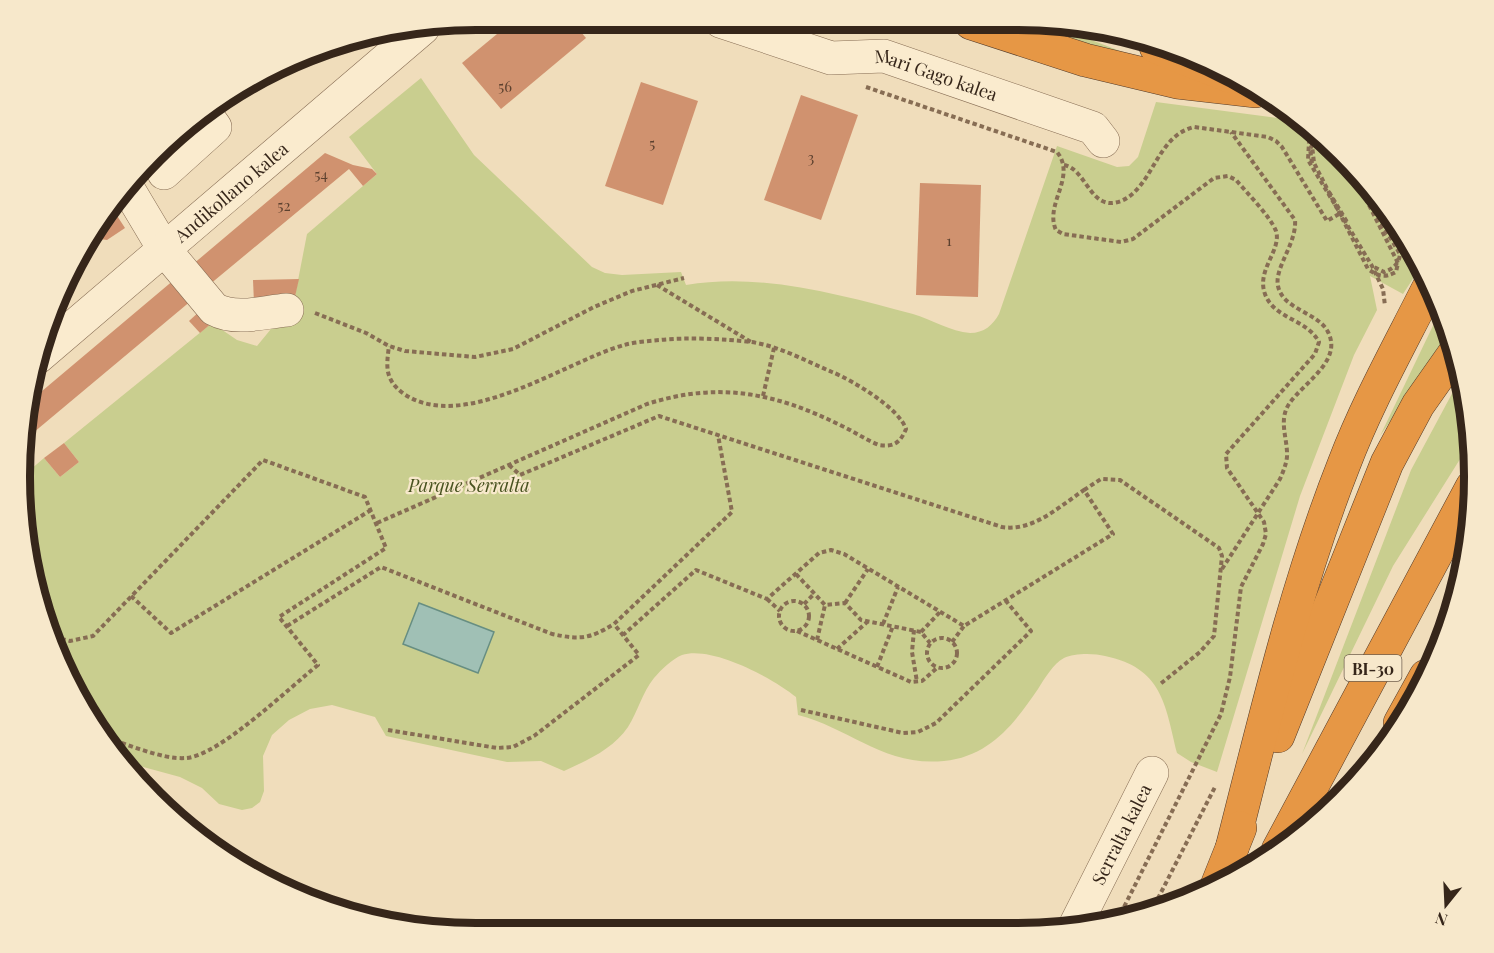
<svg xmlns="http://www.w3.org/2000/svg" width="1494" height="953" viewBox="0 0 1494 953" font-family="'Playfair Display',serif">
<rect width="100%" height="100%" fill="#f0ddbb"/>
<!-- green -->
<g fill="#c9ce8f">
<polygon points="996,23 1047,23 1180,74"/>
<path d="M421 78 474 155 592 267 605 273 622 275 681 272 686 285C761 272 841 295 913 314 931 319 951 332 970 333 984 333 993 325 999 314L1057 146 1117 167 1129 166 1138 157 1156 102 1301 121C1354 156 1389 212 1422 265L1403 294 1370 276 1377 310 1354 355 1300 496 1217 772 1191 762 1177 753C1165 703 1162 668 1105 656 1094 653 1074 653 1064 658 1053 664 1045 678 1038 689 1014 724 990 756 944 761 884 767 850 728 798 715L796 697C774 679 712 645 682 655 672 659 661 670 654 678 642 693 638 711 628 727 613 749 588 760 564 771L541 761 507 762 386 736 375 717 332 705 310 709 289 720 272 735 263 756 264 791 260 802 252 808 242 810 219 804 202 788 180 777 125 762 96 730 35 594 23 476 44 458 60 477 79 462 64 443 212 323 237 340 257 346 294 301 307 234 377 174 349 137Z"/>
<polygon points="1441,309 1450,334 1380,436"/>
<polygon points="1462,375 1472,440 1393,566 1302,754 1411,470"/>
</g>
<!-- water -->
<polygon fill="#a0c0b5" stroke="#678e82" stroke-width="1.5" points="419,603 494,632 478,673 403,644"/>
<!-- building -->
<g fill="#d0926f">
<polygon points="514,20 571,20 586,38 501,109 462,63"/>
<polygon points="641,82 698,101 663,205 605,186"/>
<polygon points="801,95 858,115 821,220 764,200"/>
<polygon points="325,153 353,165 372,169 377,174 363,186 349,169 209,285 192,265"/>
<polygon points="920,183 981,185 978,297 916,295"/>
<polygon points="110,205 125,228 107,240 100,239 87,248"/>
<polygon points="175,279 192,300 21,443 29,402"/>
<polygon points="299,279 294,301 254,303 253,280"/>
<polygon points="201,310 212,323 200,333 189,321"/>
<polygon points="64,443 79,462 60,477 44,458"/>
</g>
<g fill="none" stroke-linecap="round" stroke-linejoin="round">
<defs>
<g id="minor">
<path id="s1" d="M720 21 831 58 884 56 1093 128 1103 141"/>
<polyline points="164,173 215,127 205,113"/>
<path d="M127 187 164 249 214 309C236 321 263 312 287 310"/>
<path id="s2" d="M38 357 423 28"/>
<path id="s3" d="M1074 928 1152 773"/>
</g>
<g id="highway">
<polyline points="971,23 1085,60 1177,82 1256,91"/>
<polyline points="1156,47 1229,76"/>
<polyline points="1400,723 1426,676"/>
<polyline points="1278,736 1387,463 1418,405 1456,351"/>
<path d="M1232 848C1265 719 1295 588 1344 464 1368 401 1401 343 1431 283"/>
<polyline points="1278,850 1472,487"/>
<polyline points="1216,888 1240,828"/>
</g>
</defs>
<!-- minor casing -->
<use href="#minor" stroke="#876d54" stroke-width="34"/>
<!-- highway casing -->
<use href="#highway" stroke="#543b29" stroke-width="34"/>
<!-- path -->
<g stroke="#876d54" stroke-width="4" stroke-dasharray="4.5 3" stroke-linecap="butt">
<polyline points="675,21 692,26"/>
<path d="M866 87 1057 152C1077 177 1044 204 1056 230L1063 234 1121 242 1133 239 1214 178 1228 176 1236 180C1247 193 1270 216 1276 231 1282 250 1256 270 1265 294 1274 319 1307 319 1319 342L1315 354 1226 454 1227 468 1264 522 1266 534 1263 544 1241 587 1230 677 1221 714 1117 921"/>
<polyline points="1312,130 1321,135"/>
<polyline points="1326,141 1316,139 1309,142 1308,160 1372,266 1383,289 1385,306"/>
<polyline points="1324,142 1340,157 1367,201"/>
<path d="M1343 159 1400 254C1399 264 1393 269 1384 272L1374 267"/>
<polyline points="1312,163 1310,149 1314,142"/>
<path d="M1064 165C1087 169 1090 213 1121 201 1153 188 1156 136 1194 127L1268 137 1276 141 1282 147 1327 221 1339 214"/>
<polyline points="1329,192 1347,222"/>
<polyline points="657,285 751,342"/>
<polyline points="315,313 366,333 389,346 405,351 475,357 513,349 594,307 632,291 684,278"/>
<polyline points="763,396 774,348"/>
<path d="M509 465 520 475 659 416 1002 527C1033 532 1060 506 1084 490L1113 534 964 626 844 554 831 550 819 553 767 599 696 570 623 635"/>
<polyline points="1084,490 1101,479 1120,480 1219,548 1222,556 1214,636 1200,652 1159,685"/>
<path d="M377 523 647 404C719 381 776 393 842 426 855 432 866 440 879 445 894 447 900 443 906 429 899 408 852 380 832 372 806 361 779 346 751 342 725 339 686 337 660 340 648 341 635 342 624 345 564 362 464 434 404 394 385 380 386 368 389 346"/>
<path d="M1222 569 1280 479C1283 472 1286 465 1287 457 1288 439 1278 421 1289 404 1303 383 1343 361 1328 332 1318 312 1283 310 1278 286 1274 268 1297 243 1295 220L1231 132"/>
<polyline points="796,574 825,605 845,603 861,620 921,632 930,643"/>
<polyline points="131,596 171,633 371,510"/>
<polyline points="767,599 780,611"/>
<circle cx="794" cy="616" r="15"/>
<polyline points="845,603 868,569"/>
<polyline points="804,604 814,594"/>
<polyline points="883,624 898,587"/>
<path d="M287 626 381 567 552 634C581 640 589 639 614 624L732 512 718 435"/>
<polyline points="914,630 912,652 917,682"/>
<polyline points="797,631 911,682 922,681 937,668"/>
<polyline points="921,632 940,612"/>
<path d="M54 637 70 641 93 636 263 460 365 497 386 548 279 617 318 665C290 687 219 756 186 758 162 760 125 743 101 736"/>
<circle cx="942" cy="653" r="15"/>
<polyline points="817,640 825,605"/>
<polyline points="952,642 964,626"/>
<polyline points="837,649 867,622"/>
<polyline points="877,667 893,626"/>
<polyline points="801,710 903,733 918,732 936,723 1031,631 1006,601"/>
<polyline points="388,730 497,748 513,747 534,736 639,655 614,624"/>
<polyline points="1151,912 1215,787"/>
</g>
<!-- minor -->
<use href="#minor" stroke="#faebce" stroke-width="33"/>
<!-- highway -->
<use href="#highway" stroke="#e69745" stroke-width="33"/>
<!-- path-bridge -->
<path stroke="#876d54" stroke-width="4" stroke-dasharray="4.5 3" stroke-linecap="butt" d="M1310 127 1314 163 1368 269C1379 277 1385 278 1396 272L1398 263 1367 201 1377 195"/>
</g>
<g text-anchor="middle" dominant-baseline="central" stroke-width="4.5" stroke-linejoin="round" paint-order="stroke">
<!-- number labels -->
<g font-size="15" fill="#5c412f">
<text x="505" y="86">56</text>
<text x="652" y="143">5</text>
<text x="811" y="157">3</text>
<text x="321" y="174">54</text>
<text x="284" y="205">52</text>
<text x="949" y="240">1</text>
</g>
<!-- shield labels -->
<rect fill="#f7e8cb" stroke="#70604f" stroke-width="1.5" x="1344.5" y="655" width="57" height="26" rx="4.5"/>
<g font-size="16" font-weight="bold" fill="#36261a">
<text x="1373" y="668">BI-30</text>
</g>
<!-- street labels -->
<g font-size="18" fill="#36261a" stroke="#f7e8cb">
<text stroke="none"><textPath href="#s1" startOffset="225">Mari Gago kalea</textPath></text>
<text stroke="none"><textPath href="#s2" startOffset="254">Andikollano kalea</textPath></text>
<text stroke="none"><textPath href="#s3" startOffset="105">Serralta kalea</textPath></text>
</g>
<!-- park labels -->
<g font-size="18" font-style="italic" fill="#495320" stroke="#f7e8cb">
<text x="469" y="485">Parque Serralta</text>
</g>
</g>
<!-- crop -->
<path d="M0 0H1494V953H0ZM476 30H1018A446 446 0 0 1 1464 476V477A446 446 0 0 1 1018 923H476A446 446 0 0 1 30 477V476A446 446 0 0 1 476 30Z" fill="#f7e8cb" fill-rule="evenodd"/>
<path fill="none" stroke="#36261a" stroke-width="8" d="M476 30H1018A446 446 0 0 1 1464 476V477A446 446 0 0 1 1018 923H476A446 446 0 0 1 30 477V476A446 446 0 0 1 476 30Z"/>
<!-- north arrow -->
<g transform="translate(1446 905) rotate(198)" stroke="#f7e8cb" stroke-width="4.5" paint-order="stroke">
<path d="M0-4.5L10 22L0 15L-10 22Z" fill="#36261a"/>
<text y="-9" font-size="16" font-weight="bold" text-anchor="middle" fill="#36261a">N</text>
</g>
</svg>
